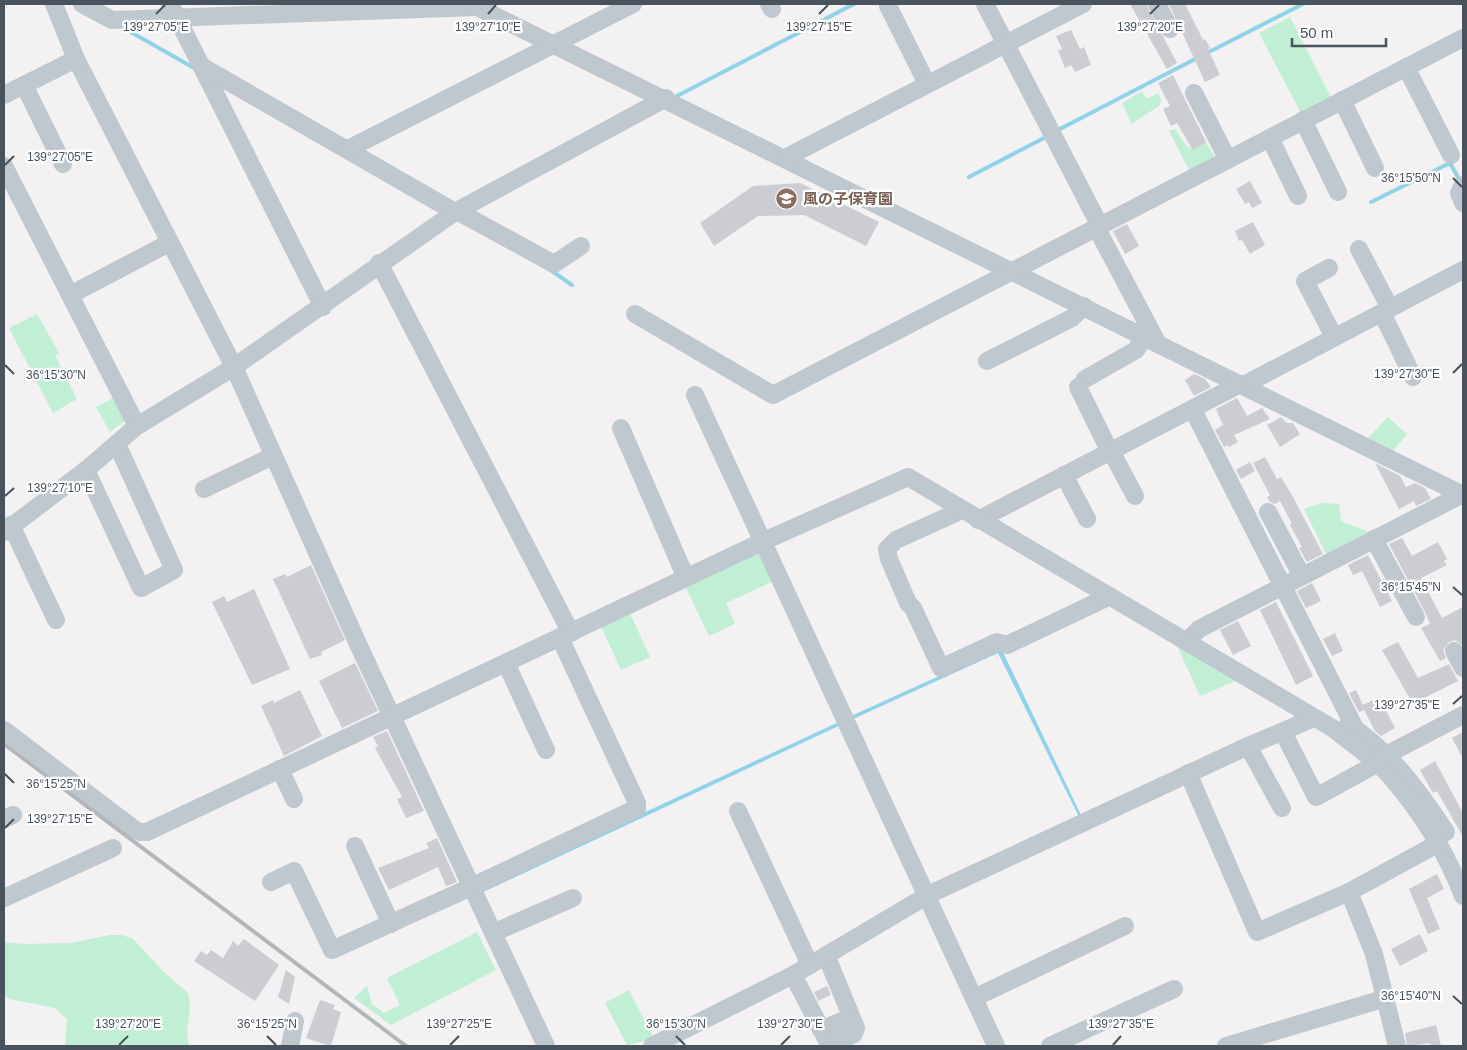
<svg xmlns="http://www.w3.org/2000/svg" width="1467" height="1050" viewBox="0 0 1467 1050" font-family="Helvetica,'Noto Sans JP',sans-serif">
<rect width="100%" height="100%" fill="#f3f1f1"/>
<!-- green -->
<g fill="#c1efd6">
<polygon points="1290,17 1333,101 1303,117 1259,33"/>
<polygon points="1142,91 1147,99 1158,93 1161,100 1160,105 1132,124 1122,103"/>
<polygon points="1175,129 1188,148 1204,139 1216,159 1190,172 1169,131"/>
<polygon points="37,314 59,353 55,355 77,399 53,413 9,328"/>
<polygon points="115,397 126,420 110,432 96,407"/>
<polygon points="1388,417 1407,434 1393,451 1368,438"/>
<polygon points="1321,503 1339,504 1341,521 1369,532 1326,554 1304,509"/>
<polygon points="762,550 776,580 726,603 735,624 709,636 685,586"/>
<polygon points="629,611 650,657 621,670 600,624"/>
<polygon points="1176,644 1236,681 1200,696"/>
<polygon points="477,932 496,970 391,1025 354,998 367,986 372,1004 384,1013 400,1005 387,978"/>
<polygon points="110,935 122,935 133,939 163,971 188,993 190,1007 187,1031 189,1046 65,1046 67,1019 55,1008 9,999 4,995 4,942 24,944 71,943"/>
<polygon points="629,990 654,1039 627,1045 605,1003"/>
</g>
<!-- water -->
<g fill="#90d2ea">
<polygon points="1001,648 1081,815 1298,715 1300,718 1080,819 998,653 853,719 851,716"/>
<polygon points="841,721 843,724 481,893 480,889"/>
</g>
<g fill="none" stroke-linecap="round" stroke-linejoin="round">
<!-- stream -->
<g stroke="#90d2ea" stroke-width="4">
<polyline points="129,31 194,68"/>
<polyline points="1205,54 1303,4"/>
<polyline points="677,96 854,4"/>
<polyline points="1056,131 1199,57"/>
<polyline points="1452,161 1450,163 1460,181"/>
<polyline points="969,177 1048,136"/>
<polyline points="1371,202 1450,163"/>
<polyline points="552,271 572,285"/>
</g>
</g>
<!-- building -->
<g fill="#cbcdd3">
<polygon points="1130,4 1146,4 1177,63 1167,69"/>
<polygon points="1169,4 1185,4 1203,40 1205,39 1210,48 1208,49 1220,75 1205,82"/>
<polygon points="1071,30 1080,49 1084,47 1091,65 1075,72 1071,65 1065,68 1058,51 1062,49 1056,36"/>
<polygon points="1173,75 1206,142 1193,150 1177,123 1171,126 1163,109 1170,106 1158,83"/>
<polygon points="1250,181 1262,203 1252,208 1249,202 1245,204 1236,189"/>
<polygon points="800,183 879,222 866,246 804,215 758,216 714,246 700,223 753,186"/>
<polygon points="1253,222 1265,245 1250,254 1242,240 1239,241 1235,231"/>
<polygon points="1127,224 1139,246 1125,254 1113,231"/>
<polygon points="1194,374 1205,379 1211,387 1194,396 1185,380"/>
<polygon points="1237,398 1247,416 1262,408 1270,419 1234,435 1238,442 1229,447 1228,445 1224,447 1215,430 1223,425 1216,409"/>
<polygon points="1281,417 1287,423 1293,423 1300,434 1280,447 1267,425"/>
<polygon points="1265,457 1277,479 1281,477 1293,497 1323,554 1307,562 1299,548 1302,547 1290,525 1292,524 1280,501 1275,504 1270,502 1267,497 1270,495 1253,463"/>
<polygon points="1250,462 1255,471 1241,479 1236,470"/>
<polygon points="1375,463 1400,476 1406,487 1415,483 1425,488 1431,499 1416,506 1414,501 1399,509"/>
<polygon points="1402,538 1412,556 1438,542 1447,559 1444,561 1447,565 1421,578 1442,618 1463,607 1463,646 1455,640 1449,642 1443,650 1446,658 1440,661 1421,628 1430,624 1425,612 1389,544"/>
<polygon points="1368,555 1392,601 1380,607 1362,571 1353,575 1348,565"/>
<polygon points="311,565 345,640 321,652 322,655 310,659 273,579 285,574 287,577"/>
<polygon points="1312,583 1321,601 1306,608 1297,591"/>
<polygon points="254,589 290,669 252,685 212,602 224,596 227,602"/>
<polygon points="1276,602 1313,676 1296,685 1260,610"/>
<polygon points="1238,621 1251,646 1233,655 1220,630"/>
<polygon points="1335,633 1343,651 1332,656 1323,639"/>
<polygon points="1398,642 1418,678 1449,664 1458,681 1426,697 1430,704 1417,711 1382,650"/>
<polygon points="355,663 378,711 342,728 319,681"/>
<polygon points="300,690 322,736 284,756 261,706 273,700 274,703"/>
<polygon points="1356,690 1363,705 1379,697 1395,728 1381,736 1375,731 1364,710 1359,712 1349,693"/>
<polygon points="387,731 424,811 406,818 397,799 402,797 375,748 378,746 373,737"/>
<polygon points="1463,732 1463,759 1452,738"/>
<polygon points="1435,761 1463,813 1463,837 1437,791 1433,793 1420,770"/>
<polygon points="437,838 457,882 446,886 438,867 389,890 378,868 429,848 426,843"/>
<polygon points="1437,874 1444,889 1427,898 1440,929 1428,934 1409,889"/>
<polygon points="1420,934 1428,951 1400,966 1391,949"/>
<polygon points="244,939 279,965 255,1001 194,961 201,951 207,955 211,950 223,958 233,941 238,946"/>
<polygon points="286,970 295,977 289,1004 278,997"/>
<polygon points="827,986 831,995 818,1001 814,992"/>
<polygon points="320,1000 335,1005 333,1009 341,1012 331,1046 306,1038"/>
<polygon points="1436,1025 1441,1046 1431,1046 1430,1043 1407,1046 1405,1033"/>
</g>
<g fill="none" stroke-linecap="round" stroke-linejoin="round">
<!-- minor -->
<g stroke="#bfc7cf" stroke-width="18">
<polyline points="54,4 76,59 234,367 358,644 546,1046"/>
<polyline points="82,4 112,20 476,7"/>
<polyline points="170,4 323,307"/>
<polyline points="471,4 1463,495"/>
<polyline points="769,4 772,9"/>
<polyline points="985,4 1100,226"/>
<polyline points="1157,4 1170,29"/>
<polyline points="888,6 927,84"/>
<polyline points="203,67 455,212"/>
<polyline points="1406,67 1451,155"/>
<polyline points="24,85 63,164"/>
<polyline points="1194,93 1228,160"/>
<polyline points="4,95 76,59"/>
<polyline points="1342,100 1375,168"/>
<polyline points="1303,120 1338,192"/>
<polyline points="1270,138 1298,196"/>
<polyline points="348,149 633,4"/>
<polyline points="785,158 1083,4"/>
<polyline points="4,166 70,295"/>
<polyline points="1463,185 1459,193 1463,203"/>
<polyline points="457,211 554,264 581,246"/>
<polyline points="1096,227 1158,344"/>
<polyline points="1359,249 1390,308"/>
<polyline points="379,263 571,633"/>
<polyline points="1329,268 1305,281 1334,337"/>
<polyline points="1382,313 1413,377"/>
<polyline points="635,314 773,395 1463,38"/>
<polyline points="987,361 1072,318 1084,306"/>
<polyline points="1085,379 1136,350 1144,337"/>
<polyline points="1242,386 1463,270"/>
<polyline points="1078,387 1110,452"/>
<polyline points="695,395 996,1046"/>
<polyline points="1193,410 1356,730"/>
<polyline points="137,426 70,295 169,243"/>
<polyline points="621,428 686,578"/>
<polyline points="1111,451 1135,496"/>
<polyline points="86,470 141,588 174,570 117,444"/>
<polyline points="1064,475 1087,519"/>
<polyline points="204,489 273,456"/>
<polyline points="962,510 896,540 887,549 889,559 908,603 913,608 941,668 997,642 1007,645 1110,596"/>
<polyline points="1268,512 1302,576"/>
<polyline points="978,520 1240,384"/>
<polyline points="11,525 56,620"/>
<polyline points="4,532 86,470 137,426 234,367 455,212 666,98"/>
<polyline points="1374,539 1416,617"/>
<polyline points="1187,641 1199,629 1463,494"/>
<polyline points="1454,651 1463,668"/>
<polyline points="506,663 546,750"/>
<path d="M1348 724C1390 751 1419 791 1446 832"/>
<path d="M4 730 134 829 140 832H147L764 541 908 477 1334 729C1352 744 1374 758 1390 776 1421 812 1446 851 1463 896"/>
<polyline points="1283,732 1316,797 1376,764 1386,755 1463,715"/>
<polyline points="1248,746 1282,808"/>
<polyline points="280,769 294,799"/>
<polyline points="1188,773 1257,932 1349,892 1439,843"/>
<polyline points="738,811 810,965"/>
<polyline points="4,819 13,815"/>
<polyline points="355,846 391,924"/>
<polyline points="271,882 294,871 332,950 471,887 637,808 637,803 560,638"/>
<polyline points="1349,892 1374,954 1397,1046"/>
<polyline points="4,898 113,848"/>
<polyline points="493,933 573,898"/>
<polyline points="826,955 856,1028 854,1034 830,1046"/>
<polyline points="793,975 830,1046"/>
<polyline points="974,998 1125,926"/>
<polyline points="821,1030 851,1017"/>
<polyline points="290,1046 295,1021"/>
<polyline points="652,1046 793,975 928,895 1248,746 1314,718"/>
<polyline points="1050,1046 1174,989"/>
<polyline points="1226,1046 1386,998"/>
</g>
<!-- rail -->
<polyline stroke="#b3b6bb" stroke-width="4" points="4,744 406,1046"/>
</g>
<!-- ticks -->
<path fill="none" stroke="#49535e" stroke-width="2" d="M156 14 165 5M488 14 496 5M819 14 828 5M1150 14 1159 5M5 165 14 156M1453 178 1462 187M5 365 14 374M1453 373 1462 364M5 496 14 488M1453 587 1462 595M1453 704 1462 696M5 774 14 783M5 828 14 819M1453 996 1462 1004M267 1036 276 1045M676 1036 685 1045M119 1045 128 1036M450 1045 459 1036M781 1045 790 1036M1113 1045 1121 1036"/>
<!-- icons -->
<defs>
<symbol id="school-disc" viewBox="-11 -11 22 22"><circle r="9.5" fill="#8d6e63" stroke="#fff"/><path d="M0-5L7-2L0 1L-7-2ZM-4 1L0 2.5L4 1V4Q0 6-4 4Z" fill="#fff"/></symbol>
</defs>
<g fill-rule="evenodd">
<use href="#school-disc" x="774" y="186" width="25" height="25"/>
</g>
<g text-anchor="middle" dominant-baseline="central" stroke-width="4.5" stroke-linejoin="round" paint-order="stroke">
<!-- education labels -->
<g font-size="15" font-weight="bold" fill="#785e54" stroke="#fff" text-anchor="start">
<text x="803" y="198">風の子保育園</text>
</g>
</g>
<g font-size="12" text-anchor="middle" fill="#49535e" stroke="#fff" stroke-width="4.5" stroke-linejoin="round" paint-order="stroke">
<text x="156" y="31">139°27'05"E</text>
<text x="488" y="31">139°27'10"E</text>
<text x="819" y="31">139°27'15"E</text>
<text x="1150" y="31">139°27'20"E</text>
<text x="60" y="161">139°27'05"E</text>
<text x="1411" y="182">36°15'50"N</text>
<text x="1407" y="378">139°27'30"E</text>
<text x="56" y="379">36°15'30"N</text>
<text x="60" y="492">139°27'10"E</text>
<text x="1411" y="591">36°15'45"N</text>
<text x="1407" y="709">139°27'35"E</text>
<text x="56" y="788">36°15'25"N</text>
<text x="60" y="823">139°27'15"E</text>
<text x="1411" y="1000">36°15'40"N</text>
<text x="128" y="1028">139°27'20"E</text>
<text x="459" y="1028">139°27'25"E</text>
<text x="676" y="1028">36°15'30"N</text>
<text x="790" y="1028">139°27'30"E</text>
<text x="1121" y="1028">139°27'35"E</text>
<text x="267" y="1028">36°15'25"N</text>
</g>
<!-- border -->
<rect width="1467" height="1050" fill="none" stroke="#49535e" stroke-width="10"/>
<!-- scale -->
<path d="M1292 38v8h94v-8" fill="none" stroke="#49535e" stroke-width="2.5"/>
<text x="1300" y="38" font-size="15" fill="#49535e" stroke="#ffffff" stroke-width="4" paint-order="stroke">50 m</text>
</svg>
